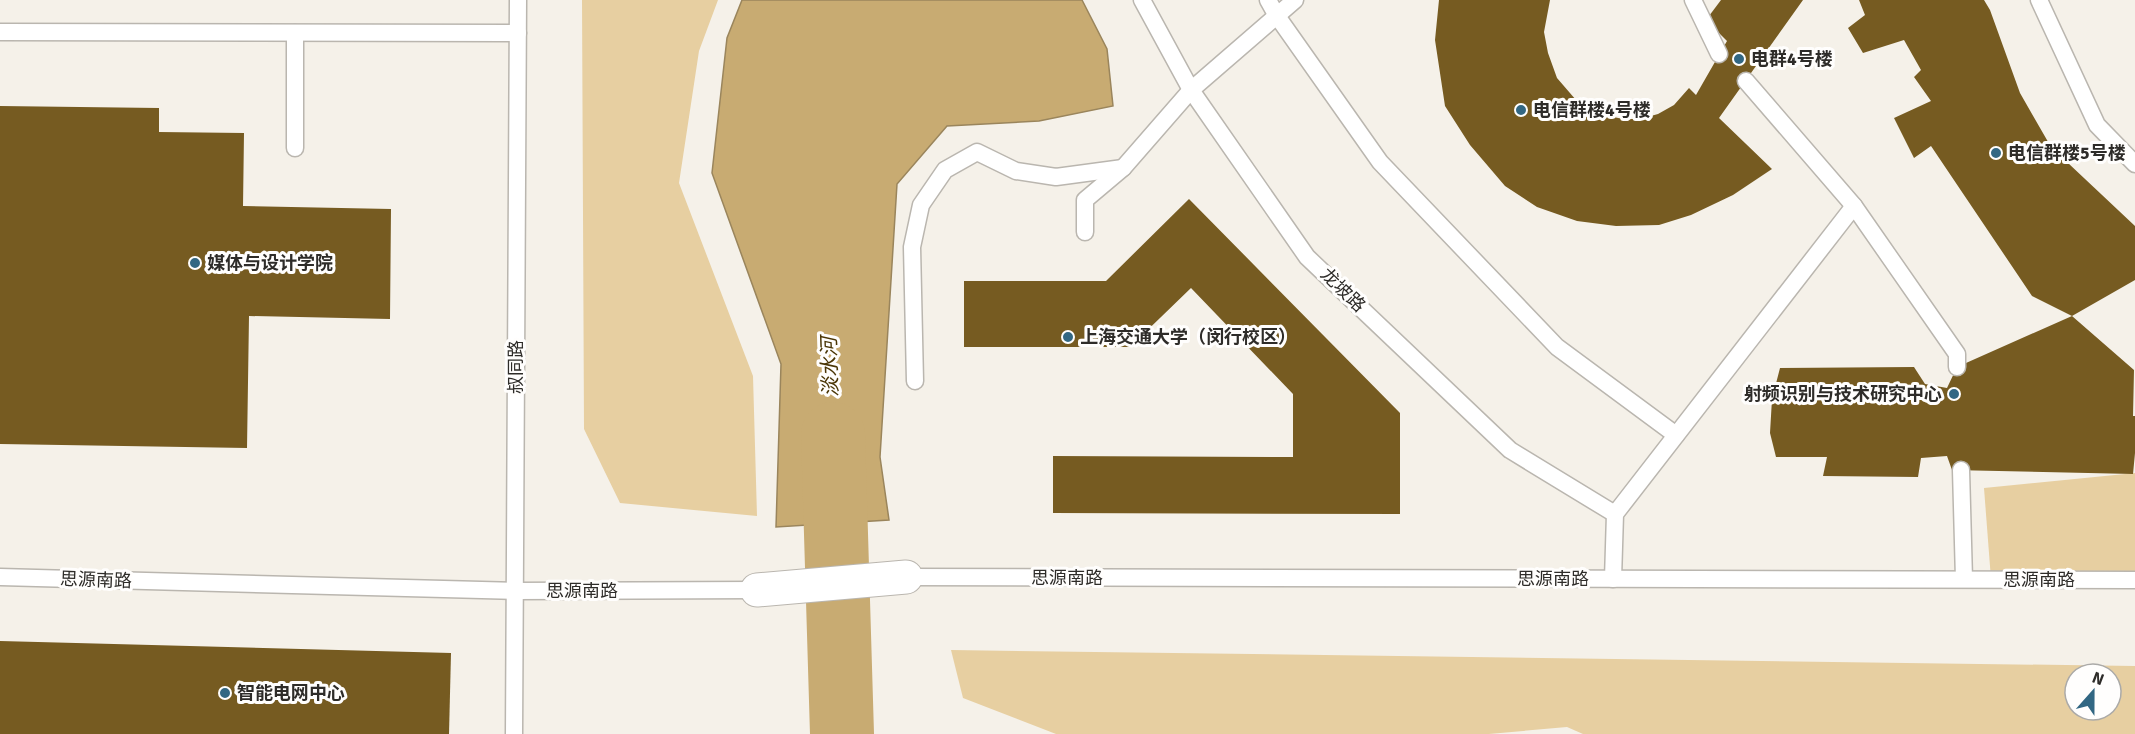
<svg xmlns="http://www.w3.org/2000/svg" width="2135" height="734" viewBox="0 0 2135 734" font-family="Signika,'Noto Sans SC',sans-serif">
<rect width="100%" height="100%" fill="#f5f1e9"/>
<!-- green -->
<g fill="#e7cfa1" fill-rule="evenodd">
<polygon points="582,0 718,0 699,51 679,183 753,376 757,516 620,503 584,429"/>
<polygon points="2135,473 2135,580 1991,579 1984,488"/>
<path d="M951 650 2135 666V734H1583L1567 727 1489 734H1056L963 698ZM2075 674H2111V710H2075Z"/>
</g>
<!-- water -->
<polygon fill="#c8ab72" stroke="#9a855c" stroke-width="1.5" points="742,0 1082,0 1107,49 1113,106 1039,121 947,126 897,184 880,457 889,520 776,527 781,364 712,173 727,38"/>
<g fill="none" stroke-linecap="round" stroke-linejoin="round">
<!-- river -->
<polyline stroke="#c8ab72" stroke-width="64" points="833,434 842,734"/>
</g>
<!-- building -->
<g fill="#765b21">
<polygon points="1439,0 1550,0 1544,32 1548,53 1557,78 1576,100 1604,115 1623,119 1640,119 1658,114 1674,105 1689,88 1696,95 1727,41 1706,20 1721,0 1803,0 1719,118 1772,169 1733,195 1691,215 1659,225 1616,226 1577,221 1537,207 1505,186 1470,145 1445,106 1435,40"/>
<polygon points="1859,0 1984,0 1990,10 2020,93 2051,147 2135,226 2135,280 2072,316 2134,370 2133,416 2135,416 2135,453 2133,474 1952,470 1947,456 1921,458 1918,477 1823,476 1827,457 1776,457 1770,433 1772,399 1780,368 1914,367 1925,384 1947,388 1957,367 2072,316 2032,296 1931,146 1914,158 1894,118 1931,101 1914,77 1921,70 1904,40 1863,53 1848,28 1865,15"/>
<polygon points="0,106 159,108 159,132 244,133 243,206 391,209 390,319 249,316 247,448 0,444"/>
<polygon points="1189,199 1400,413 1400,514 1053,513 1053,456 1293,457 1293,394 1191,288 1130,347 964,347 964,281 1106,281"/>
<polygon points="0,641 451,653 449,734 0,734"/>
</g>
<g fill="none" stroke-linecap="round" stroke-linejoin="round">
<defs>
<g id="lane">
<polyline points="1142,0 1191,90 1307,257 1510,450 1615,514"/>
<polyline points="1268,0 1277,16 1380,162 1557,347 1676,435"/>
<polyline points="1693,0 1719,54"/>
<polyline points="2039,0 2097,125 2135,164"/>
<polyline points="0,32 518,33"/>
<polyline points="295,33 295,148"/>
<polyline points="1746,81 1854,206 1957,354 1957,367"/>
<polyline points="1085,232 1085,200 1123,168 1191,90 1295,0"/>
<polyline points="915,381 912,247 921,205 945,170 977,152 1016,171 1056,177 1123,168"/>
<polyline points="1961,470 1964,579"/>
<polyline points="0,577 515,591 757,590"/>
<polyline points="906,577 2135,580"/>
<polyline points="1613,579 1615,514 1854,206"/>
<polyline points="514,734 518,0"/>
</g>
<polyline id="street" points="757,590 906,577"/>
</defs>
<!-- lane casing -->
<use href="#lane" stroke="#bab6af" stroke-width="19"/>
<!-- street casing -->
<use href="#street" stroke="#bab6af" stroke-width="35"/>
<!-- lane -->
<use href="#lane" stroke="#fff" stroke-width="16"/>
<!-- street -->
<use href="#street" stroke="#fff" stroke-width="33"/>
</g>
<!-- markers -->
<g fill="#326783" stroke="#fffefd" stroke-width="2">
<circle cx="1739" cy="59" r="6"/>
<circle cx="1521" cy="110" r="6"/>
<circle cx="1996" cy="153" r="6"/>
<circle cx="195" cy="263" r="6"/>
<circle cx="1068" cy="337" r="6"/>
<circle cx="1954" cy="394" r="6"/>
<circle cx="225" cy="693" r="6"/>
</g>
<g text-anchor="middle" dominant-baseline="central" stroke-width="6" stroke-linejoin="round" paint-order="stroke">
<!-- poi labels -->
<g font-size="18" font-weight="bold" fill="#2e2c29" stroke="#fffefd" text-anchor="start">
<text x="1751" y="59">电群4号楼</text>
<text x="1533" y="110">电信群楼4号楼</text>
<text x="2008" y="153">电信群楼5号楼</text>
<text x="207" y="263">媒体与设计学院</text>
<text x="1080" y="337">上海交通大学（闵行校区）</text>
<text x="1942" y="394" text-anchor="end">射频识别与技术研究中心</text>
<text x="237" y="693">智能电网中心</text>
</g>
<!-- street labels -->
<g font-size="18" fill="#2e2c29" stroke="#fffefd">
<text transform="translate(1343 290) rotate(44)">龙坡路</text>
<text transform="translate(516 367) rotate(-90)">叔同路</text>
<text x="1067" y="578">思源南路</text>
<text x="1553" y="579">思源南路</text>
<text transform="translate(96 580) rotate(2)">思源南路</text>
<text x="2039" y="580">思源南路</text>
<text x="582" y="591">思源南路</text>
</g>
<!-- water labels -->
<g font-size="20" font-style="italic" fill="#4a3505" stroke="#fffefd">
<text transform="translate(830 367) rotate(-92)">淡水河</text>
</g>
</g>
<!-- north arrow -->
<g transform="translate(2093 692) rotate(21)"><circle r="28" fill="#fffefd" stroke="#abaaa8" stroke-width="1.5"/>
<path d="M0-4.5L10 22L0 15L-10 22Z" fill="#326783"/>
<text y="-9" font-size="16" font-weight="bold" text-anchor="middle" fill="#2e2c29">N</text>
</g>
</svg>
